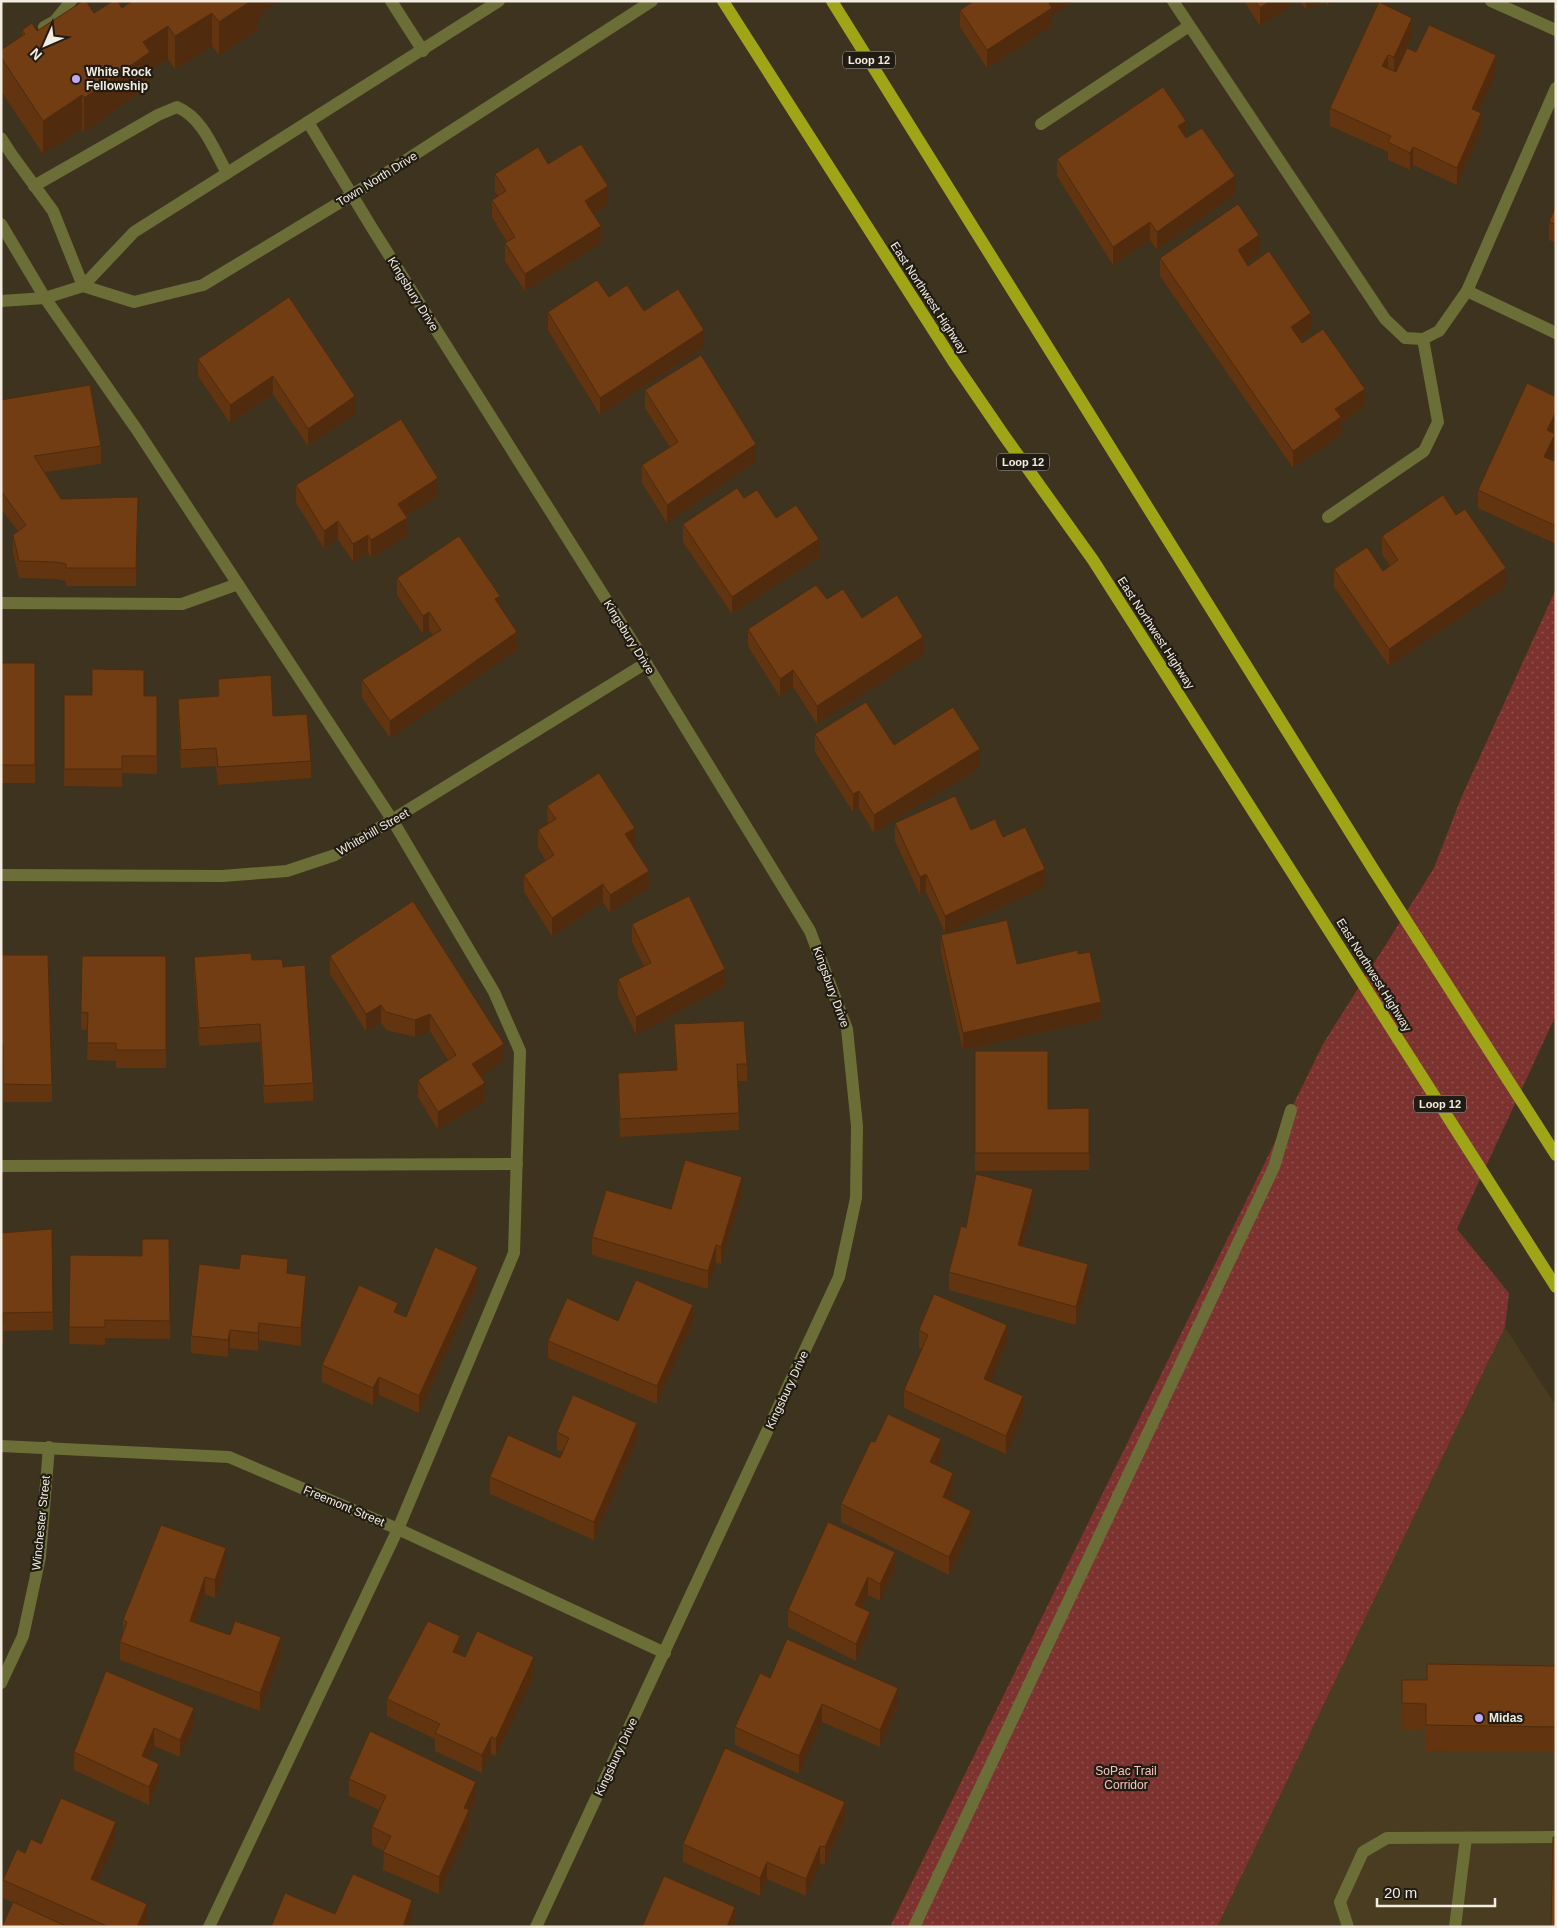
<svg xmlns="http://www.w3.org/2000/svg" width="1557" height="1928" viewBox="0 0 1557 1928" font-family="Arial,sans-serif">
<defs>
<pattern id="grass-dots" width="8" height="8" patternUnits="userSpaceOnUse" patternTransform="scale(1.25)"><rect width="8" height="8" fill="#7c322f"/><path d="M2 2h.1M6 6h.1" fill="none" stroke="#8f504d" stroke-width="1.8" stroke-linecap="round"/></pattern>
</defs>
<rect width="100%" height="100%" fill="#3d331f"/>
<!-- built -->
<polygon fill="#493c21" points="1505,1327 1556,1406 1556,1927 1217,1927"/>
<!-- grass -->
<polygon fill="url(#grass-dots)" points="1556,589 1556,1015 1457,1229 1509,1293 1505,1327 1217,1927 890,1927 1323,1044 1434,868 1461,798"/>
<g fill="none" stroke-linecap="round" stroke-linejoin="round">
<!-- minor -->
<g stroke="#6b6e36" stroke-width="12">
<polyline points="391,1 423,51"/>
<polyline points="1173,1 1385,319 1405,338 1423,339 1439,331 1467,291 1556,88"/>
<polyline points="1491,1 1556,30"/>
<polyline points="44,27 55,21 71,1"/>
<polyline points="308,122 372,228 646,663 810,931 847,1029 857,1126 856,1198 839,1277 536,1927"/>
<polyline points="1041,124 1189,26"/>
<polyline points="1,138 12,155 53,211 83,286"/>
<path d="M34 186 158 115 177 107C203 118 214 150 227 173"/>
<polyline points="1,224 45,298 137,430 393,821 494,992 520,1051 514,1253 398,1529 209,1927"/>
<polyline points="83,286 134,302 203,285 352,195 652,1"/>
<polyline points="1467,291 1556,333"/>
<polyline points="1,301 45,298 83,286 134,232 499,1"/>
<polyline points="1328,517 1424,451 1438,422 1423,339"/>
<polyline points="1,603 182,604 238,584"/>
<polyline points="1,875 222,876 287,871 335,855 646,663"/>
<polyline points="1,1166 517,1164"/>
<polyline points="1,1446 229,1457 398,1529 665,1653"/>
<polyline points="1,1683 23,1636 40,1557 49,1447"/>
<polyline points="914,1927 1274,1167 1291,1110"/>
<polyline points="1348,1927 1340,1902 1363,1852 1387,1838 1556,1837"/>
<polyline points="1455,1927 1466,1838"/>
</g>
<!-- major -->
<g stroke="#a0a517" stroke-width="12">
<polyline points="723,1 953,361 1005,437 1093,560 1556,1287"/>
<polyline points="832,1 1375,872 1556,1155"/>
</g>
</g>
<!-- wall -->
<g fill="#623410">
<polygon points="974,1 1074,1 1052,16 1052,26 987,68 960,27 960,10"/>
<polygon points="1244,1 1289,1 1289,7 1260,26"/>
<polygon points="1300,1 1335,1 1328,6 1325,1 1306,10"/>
<polygon points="1379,2 1412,36 1395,72 1396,72 1416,52 1496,73 1478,112 1481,131 1457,185 1413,165 1410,170 1388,160 1388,152 1330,126 1330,108"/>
<polygon points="122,8 261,13 261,17 258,19 258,30 219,55 212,46 175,69 168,59 150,71 150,85 84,132 82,128 43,154 1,91 1,50 22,36 22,30 37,31 94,13"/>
<polygon points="1186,121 1186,138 1235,194 1157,250 1150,240 1113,265 1057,176 1057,159"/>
<polygon points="548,164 608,204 593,214 601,243 525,291 505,261 505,243 507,242 492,217 492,200 498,196 495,191 495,174"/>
<polygon points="1556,206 1556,243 1549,240 1549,222"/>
<polygon points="1259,253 1246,262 1248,266 1311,330 1299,339 1302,343 1365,406 1341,423 1341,435 1293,468 1160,276 1160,258"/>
<polygon points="289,297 355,414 308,446 273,394 230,423 198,376 198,359"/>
<polygon points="609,297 644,311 704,347 600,415 548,330 548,312"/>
<polygon points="645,390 756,461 667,523 642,483 642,465 670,447 645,408"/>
<polygon points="1,400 101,446 101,464 45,472 61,499 138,514 136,586 66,586 66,581 56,579 19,578 13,553 13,535 18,531 1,509"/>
<polygon points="1554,433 1555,452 1551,460 1554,461 1556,458 1556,544 1478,508 1478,490"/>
<polygon points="296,485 438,496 406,516 407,536 371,558 368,552 353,562 338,539 324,548 296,503"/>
<polygon points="744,498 776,518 819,557 732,614 683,542 683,524"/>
<polygon points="1382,536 1506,586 1389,666 1334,587 1334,569 1383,571 1390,566 1382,554"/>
<polygon points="397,578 500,606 517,650 390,738 362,698 362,680 433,635 429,630 423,634 397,595"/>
<polygon points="827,599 862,618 923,655 817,724 793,687 780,697 748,646 748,629"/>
<rect x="1" y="663" width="34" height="120"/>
<polygon points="218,679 273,716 311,761 311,778 218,785 216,766 181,768 178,717 178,699 218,697"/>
<polygon points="64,695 157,696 157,774 122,773 122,787 64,786"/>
<polygon points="815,734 894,745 980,767 874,833 859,808 853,812 815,752"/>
<polygon points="547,806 635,845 633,846 649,888 610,913 603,902 552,936 524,892 524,875 546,861 538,848 538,830 548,824"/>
<polygon points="895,823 971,830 1003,837 1045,887 945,933 926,892 920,895 895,841"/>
<polygon points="413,901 504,1061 480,1076 485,1101 438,1130 418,1097 418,1080 448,1060 430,1031 415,1037 386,1030 381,1022 366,1031 330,974 330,956"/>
<polygon points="632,924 725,986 636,1035 618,997 618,979 644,966 632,942"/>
<polygon points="941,935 1017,964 1101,1019 963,1050 941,953"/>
<polygon points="1,955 52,1085 52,1102 3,1102 3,1062 1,1062"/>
<polygon points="82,956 166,956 166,1068 116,1068 116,1061 87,1060 88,1030 81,1030"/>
<polygon points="194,957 252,960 283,967 313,1083 313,1101 264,1103 260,1042 199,1046 194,975"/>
<polygon points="674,1024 747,1064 747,1081 738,1081 739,1130 620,1137 618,1091 618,1073 676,1070"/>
<polygon points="975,1051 1048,1109 1089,1108 1089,1170 975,1171"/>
<polygon points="742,1194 721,1264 716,1263 708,1289 592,1255 592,1237 671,1209"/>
<polygon points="1033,1207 1022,1246 1088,1282 1076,1325 949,1290 949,1272 966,1228"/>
<polygon points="52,1229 53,1330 3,1331 3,1343 1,1343 1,1233"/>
<polygon points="169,1239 170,1339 105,1338 105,1345 69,1344 70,1255 142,1256"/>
<polygon points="239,1269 288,1274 306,1294 301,1346 259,1340 258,1351 230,1348 228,1357 191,1353 191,1336"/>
<polygon points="478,1284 419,1413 379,1395 373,1405 322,1382 322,1365 398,1314 406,1317"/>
<polygon points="618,1321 693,1322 657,1404 548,1358 548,1341"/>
<polygon points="919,1330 1007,1343 990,1382 1023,1414 1006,1454 904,1408 904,1390 922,1349 919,1348"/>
<polygon points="557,1432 637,1441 594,1540 490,1494 490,1477 560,1458 563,1452 557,1450"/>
<polygon points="941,1457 937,1465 953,1491 949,1500 971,1528 949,1575 841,1522 841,1504"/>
<polygon points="828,1522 895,1570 880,1601 868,1595 862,1608 870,1629 856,1661 788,1627 788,1610"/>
<polygon points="226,1566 215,1598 205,1594 195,1623 281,1655 260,1711 120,1660 120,1642 123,1633 123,1620"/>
<polygon points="460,1654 460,1655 465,1657 534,1675 496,1756 491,1754 482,1773 435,1751 435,1739 387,1716 387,1699"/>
<polygon points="1556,1666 1556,1752 1426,1751 1426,1730 1402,1729 1402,1680 1427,1680"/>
<polygon points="106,1671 194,1726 180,1757 154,1746 148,1759 159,1781 149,1805 74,1770 74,1752"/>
<polygon points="770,1678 898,1705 880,1747 822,1722 799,1774 735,1745 735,1727"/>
<polygon points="349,1779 476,1799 469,1815 469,1828 439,1894 383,1870 384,1851 372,1845 372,1827 379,1810 349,1796"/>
<polygon points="845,1819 825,1865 820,1863 806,1896 767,1879 760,1896 683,1862 683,1844"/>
<polygon points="116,1839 97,1882 147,1922 145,1927 69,1927 3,1898 3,1880 25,1853 41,1844"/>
</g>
<!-- shaded-wall -->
<g fill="#502b0d">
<polygon points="251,1 279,1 261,13 261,17 258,19 258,30 219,55 219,22"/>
<polygon points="1048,1 1074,1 1052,16 1052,26 987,68 987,50"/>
<polygon points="1270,1 1289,1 1289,7 1260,26 1260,8"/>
<polygon points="1306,1 1325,1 1306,10"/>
<polygon points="1328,1 1335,1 1328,6"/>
<polygon points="212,13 212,46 175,69 175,36"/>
<polygon points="1412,18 1412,36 1394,75 1394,57"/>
<polygon points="168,26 168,59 150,71 150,85 84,132 84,98 143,42"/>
<polygon points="1388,55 1388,72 1382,66"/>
<polygon points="1496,55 1496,73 1472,127 1472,109"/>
<polygon points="82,95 82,128 43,154 43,121"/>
<polygon points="1481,113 1481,131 1457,185 1457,168"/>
<polygon points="1186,121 1186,138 1178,126"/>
<polygon points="1413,147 1413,165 1410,170 1410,153"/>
<polygon points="1235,176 1235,194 1157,250 1157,232"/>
<polygon points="608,186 608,204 585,219 585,201"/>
<polygon points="1150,222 1150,240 1113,265 1113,247"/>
<polygon points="601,226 601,243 525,291 525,274"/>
<polygon points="1259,235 1259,253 1238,268 1238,250"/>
<polygon points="1311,313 1311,330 1291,344 1291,327"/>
<polygon points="704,330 704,347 600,415 600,398"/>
<polygon points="273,376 273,394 230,423 230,405"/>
<polygon points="1365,389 1365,406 1341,423 1341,435 1293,468 1293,451 1335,409"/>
<polygon points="355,396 355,414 308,446 308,429"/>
<polygon points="1556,412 1556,430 1547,448 1547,430"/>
<polygon points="1555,434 1555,452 1544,475 1544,457"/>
<polygon points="756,444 756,461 667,523 667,505"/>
<polygon points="438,478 438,496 398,521 398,504"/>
<polygon points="138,497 138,514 136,586 136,568"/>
<polygon points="407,518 407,536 371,558 371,540"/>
<polygon points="338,521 338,539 324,548 324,531"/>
<polygon points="368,535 368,552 353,562 353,544"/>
<polygon points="819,539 819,557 732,614 732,597"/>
<polygon points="1506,568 1506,586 1389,666 1389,649"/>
<polygon points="500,596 500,614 495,599"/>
<polygon points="429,612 429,630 423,634 423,616"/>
<polygon points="517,632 517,650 390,738 390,721"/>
<polygon points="923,637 923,655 817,724 817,706"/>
<polygon points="793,670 793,687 780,697 780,679"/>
<polygon points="980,749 980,767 874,833 874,815"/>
<polygon points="859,791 859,808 853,812 853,794"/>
<polygon points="635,828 635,845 625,851 625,834"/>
<polygon points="1045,869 1045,887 945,933 945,916"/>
<polygon points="649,871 649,888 610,913 610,895"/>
<polygon points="926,874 926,892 920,895 920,877"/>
<polygon points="603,884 603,902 552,936 552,918"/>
<polygon points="725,969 725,986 636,1035 636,1017"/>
<polygon points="1101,1002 1101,1019 963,1050 963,1033"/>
<polygon points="381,1005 381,1022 366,1031 366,1014"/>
<polygon points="430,1014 430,1031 415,1037 415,1020"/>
<polygon points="504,1044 504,1061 472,1082 472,1064"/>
<polygon points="485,1083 485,1101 438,1130 438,1112"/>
<polygon points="742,1177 742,1194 721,1264 721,1247"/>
<polygon points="1033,1189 1033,1207 1018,1262 1018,1245"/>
<polygon points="716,1245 716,1263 708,1289 708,1271"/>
<polygon points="1088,1264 1088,1282 1076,1325 1076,1307"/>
<polygon points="478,1267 478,1284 419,1413 419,1396"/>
<polygon points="306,1276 306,1294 301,1346 301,1328"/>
<polygon points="398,1303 398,1321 394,1312"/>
<polygon points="693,1305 693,1322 657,1404 657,1386"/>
<polygon points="259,1323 259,1340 258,1351 258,1333"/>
<polygon points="1007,1325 1007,1343 984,1397 984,1379"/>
<polygon points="230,1330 230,1348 228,1357 228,1340"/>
<polygon points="379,1377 379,1395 373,1405 373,1388"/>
<polygon points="1023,1396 1023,1414 1006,1454 1006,1436"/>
<polygon points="637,1423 637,1441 594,1540 594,1522"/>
<polygon points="941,1439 941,1457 930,1480 930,1462"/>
<polygon points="953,1473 953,1491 943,1515 943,1497"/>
<polygon points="971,1511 971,1528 949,1575 949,1557"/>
<polygon points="226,1548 226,1566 215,1598 215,1580"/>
<polygon points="895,1552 895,1570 880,1601 880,1584"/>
<polygon points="205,1577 205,1594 190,1638 190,1621"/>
<polygon points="868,1577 868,1595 855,1623 855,1605"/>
<polygon points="870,1612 870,1629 856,1661 856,1644"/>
<polygon points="460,1636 460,1654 453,1669 453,1652"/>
<polygon points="281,1637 281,1655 260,1711 260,1693"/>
<polygon points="534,1657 534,1675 496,1756 496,1739"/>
<polygon points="898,1688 898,1705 880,1747 880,1730"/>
<polygon points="822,1704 822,1722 799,1774 799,1756"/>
<polygon points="194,1708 194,1726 180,1757 180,1740"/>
<polygon points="154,1728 154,1746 142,1774 142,1756"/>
<polygon points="491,1737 491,1754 482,1773 482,1755"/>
<polygon points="159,1764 159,1781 149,1805 149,1787"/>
<polygon points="476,1782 476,1799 469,1815 469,1828 439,1894 439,1877 464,1808"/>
<polygon points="845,1802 845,1819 825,1865 825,1847"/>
<polygon points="116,1822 116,1839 91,1896 91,1879"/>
<polygon points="820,1846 820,1863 806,1896 806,1879"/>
<polygon points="767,1862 767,1879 760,1896 760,1878"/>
<polygon points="412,1900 412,1918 409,1927 403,1927"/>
<polygon points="147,1904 147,1922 145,1927 137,1927"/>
<polygon points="735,1907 735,1924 734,1927 727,1927"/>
</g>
<!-- building -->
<g fill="#723d13" stroke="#502b0d">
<polygon points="83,1 86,1 94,13 113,1 118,1 122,8 132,1 251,1 219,22 212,13 175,36 168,26 143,42 150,52 84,98 82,95 43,121 1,57 1,50 25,34 22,30 32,23 37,31"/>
<polygon points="974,1 1048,1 1052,8 987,50 960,10"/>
<polygon points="1255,1 1270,1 1260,8"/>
<polygon points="1379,2 1412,18 1394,57 1388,55 1382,66 1396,72 1407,48 1416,52 1429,25 1496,55 1472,109 1481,113 1457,168 1413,147 1410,153 1388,142 1391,136 1330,108"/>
<polygon points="1163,87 1186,121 1178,126 1186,138 1202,128 1235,176 1157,232 1150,222 1113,247 1057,159"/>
<polygon points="581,144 608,186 585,201 601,226 525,274 505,243 515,237 492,200 506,191 495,174 538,147 548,164"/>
<polygon points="1238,204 1259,235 1238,250 1248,266 1269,251 1311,313 1291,327 1302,343 1323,329 1365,389 1335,409 1341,417 1293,451 1160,258"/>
<polygon points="1556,206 1556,225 1549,222"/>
<polygon points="597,280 609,297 627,285 644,311 678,289 704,330 600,398 548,312"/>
<polygon points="289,297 355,396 308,429 273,376 230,405 198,359"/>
<polygon points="701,355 756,444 667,505 642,465 678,442 645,390"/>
<polygon points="1527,383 1556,397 1556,412 1547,430 1555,434 1544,457 1554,461 1556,458 1556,526 1478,490"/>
<polygon points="90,385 101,446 34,456 61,499 138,497 136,568 66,568 66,564 56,562 19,561 13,535 26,525 1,491 1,400"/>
<polygon points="401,419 438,478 398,504 407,518 371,540 368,535 353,544 338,521 324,531 296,485"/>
<polygon points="737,488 744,498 757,490 776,518 796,505 819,539 732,597 683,524"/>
<polygon points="1443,495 1456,515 1465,509 1506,568 1389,649 1334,569 1367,547 1383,571 1398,560 1382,536"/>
<polygon points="459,536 500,596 495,599 517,632 390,721 362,680 441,630 429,612 423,616 397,578"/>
<polygon points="816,585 827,599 843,589 862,618 897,595 923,637 817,706 793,670 780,679 748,629"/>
<rect x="1" y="663" width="34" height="102"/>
<polygon points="92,669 144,670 144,696 157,696 157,756 122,756 122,769 64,769 64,695 92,695"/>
<polygon points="271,675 273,716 307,714 311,761 218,767 216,748 181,750 178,699 219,696 218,679"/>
<polygon points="866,702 894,745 953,707 980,749 874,815 859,791 853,794 815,734"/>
<polygon points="599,773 635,828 625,834 649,871 610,895 603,884 552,918 524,875 554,855 538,830 556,819 547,806"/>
<polygon points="955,796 971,830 995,819 1003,837 1025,827 1045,869 945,916 926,874 920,877 895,823"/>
<polygon points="689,896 725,969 636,1017 618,979 651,963 632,924"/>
<polygon points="413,901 504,1044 472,1064 485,1083 438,1112 418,1080 456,1055 430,1014 415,1020 386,1012 381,1005 366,1014 330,956"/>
<polygon points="1007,920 1017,964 1078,950 1078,954 1090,952 1101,1002 963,1033 941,935"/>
<polygon points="251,953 252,960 282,959 283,967 305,965 313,1083 264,1086 260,1024 199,1028 194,957"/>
<polygon points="1,955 48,955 52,1085 3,1084 3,1045 1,1044"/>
<polygon points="82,956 166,956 166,1050 116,1050 116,1043 87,1043 88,1013 81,1012"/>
<polygon points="744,1021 747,1064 737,1064 739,1113 620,1119 618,1073 677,1070 674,1024"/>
<polygon points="975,1051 1048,1051 1048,1109 1089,1108 1089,1153 975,1153"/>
<polygon points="685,1160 742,1177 721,1247 716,1245 708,1271 592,1237 606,1190 671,1209"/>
<polygon points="976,1174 1033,1189 1018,1245 1088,1264 1076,1307 949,1272 961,1226 966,1228"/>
<polygon points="52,1229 53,1312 3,1313 3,1325 1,1325 1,1233"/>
<polygon points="142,1239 169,1239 170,1321 105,1320 105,1327 69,1327 70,1255 142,1256"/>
<polygon points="435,1247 478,1267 419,1396 379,1377 373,1388 322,1365 359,1285 398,1303 394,1312 406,1317"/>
<polygon points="241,1254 288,1259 287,1273 306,1276 301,1328 259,1323 258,1333 230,1330 228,1340 191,1336 199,1264 239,1269"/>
<polygon points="636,1280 693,1305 657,1386 548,1341 567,1298 618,1321"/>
<polygon points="934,1294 1007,1325 984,1379 1023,1396 1006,1436 904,1390 928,1335 919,1330"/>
<polygon points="573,1395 637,1423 594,1522 490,1477 508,1435 560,1458 569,1438 557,1432"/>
<polygon points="888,1414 941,1439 930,1462 953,1473 943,1497 971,1511 949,1557 841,1504 871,1441 875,1442"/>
<polygon points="828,1522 895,1552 880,1584 868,1577 855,1605 870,1612 856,1644 788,1610"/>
<polygon points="161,1525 226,1548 215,1580 205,1577 190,1621 230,1635 235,1621 281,1637 260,1693 120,1642 127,1622 123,1620"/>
<polygon points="428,1621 460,1636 453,1652 465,1657 477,1631 534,1657 496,1739 491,1737 482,1755 435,1733 440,1724 387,1699"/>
<polygon points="787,1639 898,1688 880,1730 822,1704 799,1756 735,1727 760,1673 770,1678"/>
<polygon points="1427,1664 1556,1666 1556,1727 1426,1725 1426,1704 1402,1703 1402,1680 1427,1680"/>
<polygon points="106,1671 194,1708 180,1740 154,1728 142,1756 159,1764 149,1787 74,1752"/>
<polygon points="370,1731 476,1782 464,1808 469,1810 439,1877 383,1852 391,1836 372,1827 386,1796 349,1779"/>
<polygon points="725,1748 845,1802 825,1847 820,1846 806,1879 767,1862 760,1878 683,1844"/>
<polygon points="61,1798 116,1822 91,1879 147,1904 137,1927 109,1927 3,1880 17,1849 25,1853 31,1839 41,1844"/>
<polygon points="1553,1837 1556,1837 1556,1927 1551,1927"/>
<polygon points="353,1874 412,1900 403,1927 271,1927 285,1893 335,1914"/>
<polygon points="664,1876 735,1907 727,1927 642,1927"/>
<polygon points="13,1902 68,1927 2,1927"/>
</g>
<!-- markers -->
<g fill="#c0a8f3" stroke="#201c13" stroke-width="2">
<circle cx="76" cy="79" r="5"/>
<circle cx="1479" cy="1718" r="5"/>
</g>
<g text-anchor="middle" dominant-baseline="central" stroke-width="4.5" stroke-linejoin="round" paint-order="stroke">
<!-- shield labels -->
<g fill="#201c13" stroke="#b4aea2" stroke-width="1">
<rect x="843" y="51.5" width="52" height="17" rx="4"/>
<rect x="997" y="453.5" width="52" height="17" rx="4"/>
<rect x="1414" y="1095.5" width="52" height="17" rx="4"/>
</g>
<g font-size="11" font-weight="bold" fill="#f3ece0">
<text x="869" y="60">Loop 12</text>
<text x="1023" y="462">Loop 12</text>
<text x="1440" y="1104">Loop 12</text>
</g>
<!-- poi labels -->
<g font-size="12" font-weight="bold" fill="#f3ece0" stroke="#201c13" text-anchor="start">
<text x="86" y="72">White Rock<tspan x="86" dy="14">Fellowship</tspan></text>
<text x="1489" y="1718">Midas</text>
</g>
<!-- street labels -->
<g font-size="12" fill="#f3ece0" stroke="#201c13">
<text transform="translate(377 179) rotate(-32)">Town North Drive</text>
<text transform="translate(413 294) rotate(58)">Kingsbury Drive</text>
<text transform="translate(929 298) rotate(57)">East Northwest Highway</text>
<text transform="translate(1156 633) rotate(57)">East Northwest Highway</text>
<text transform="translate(629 637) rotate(58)">Kingsbury Drive</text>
<text transform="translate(373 832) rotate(-30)">Whitehill Street</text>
<text transform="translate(1374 975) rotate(58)">East Northwest Highway</text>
<text transform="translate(831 987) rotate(70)">Kingsbury Drive</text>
<text transform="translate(787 1390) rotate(-65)">Kingsbury Drive</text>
<text transform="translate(344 1506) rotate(23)">Freemont Street</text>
<text transform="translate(41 1523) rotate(-84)">Winchester Street</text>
<text transform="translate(616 1757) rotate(-65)">Kingsbury Drive</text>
</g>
<!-- park labels -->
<g font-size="12" fill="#f7c5c0" stroke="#201c13">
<text x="1126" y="1771">SoPac Trail<tspan x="1126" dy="14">Corridor</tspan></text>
</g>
</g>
<!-- border -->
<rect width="1557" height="1928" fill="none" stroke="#f3ece0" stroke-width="5"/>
<!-- north arrow -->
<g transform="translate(45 45) rotate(225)" stroke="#201c13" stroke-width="4" paint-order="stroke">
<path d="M0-4L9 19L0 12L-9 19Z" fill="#f3ece0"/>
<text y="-8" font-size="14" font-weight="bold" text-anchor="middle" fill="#f3ece0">N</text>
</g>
<!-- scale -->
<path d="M1377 1898v8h118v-8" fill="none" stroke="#f3ece0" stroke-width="2.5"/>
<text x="1384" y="1898" font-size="15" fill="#f3ece0" stroke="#201c13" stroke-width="4" paint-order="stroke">20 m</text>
</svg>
